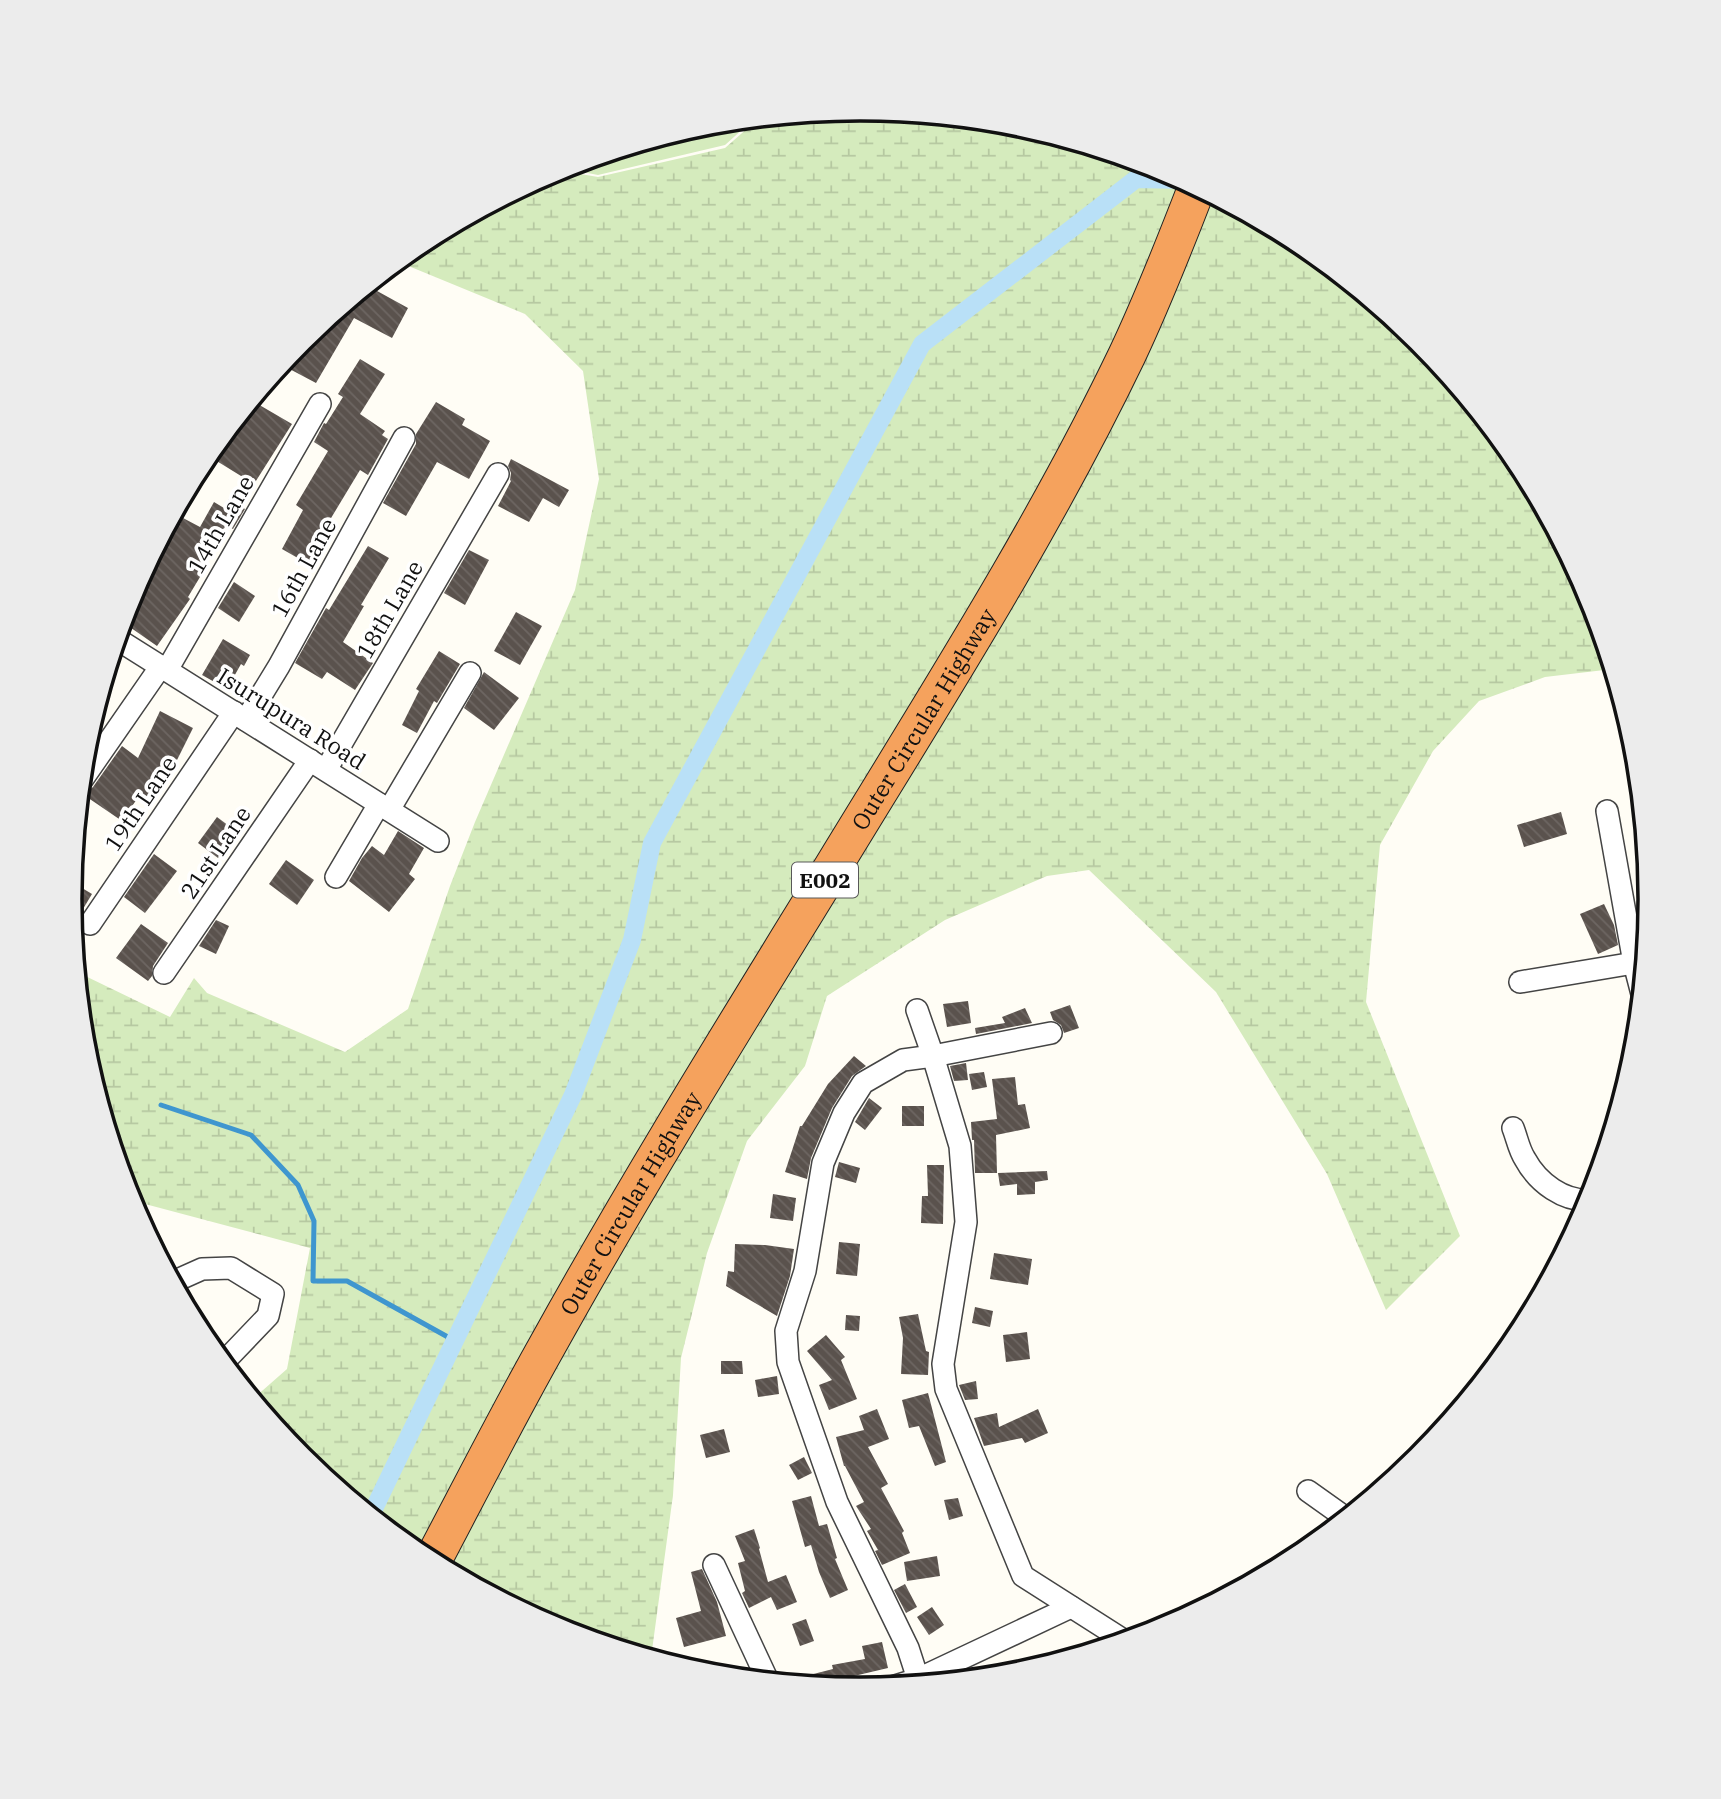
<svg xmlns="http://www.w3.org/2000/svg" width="1721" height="1799" viewBox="0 0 1721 1799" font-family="'IBM Plex Serif',serif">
<defs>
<pattern id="wetland-marsh" width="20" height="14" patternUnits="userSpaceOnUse" patternTransform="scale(1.75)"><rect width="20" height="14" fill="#d5ebbd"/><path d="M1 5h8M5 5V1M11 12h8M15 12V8" fill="none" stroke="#b6c8a1"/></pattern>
<pattern id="building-back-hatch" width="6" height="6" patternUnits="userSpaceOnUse" patternTransform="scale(1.75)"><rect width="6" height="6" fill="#5a524d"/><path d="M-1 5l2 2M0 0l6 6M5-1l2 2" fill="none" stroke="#6d6662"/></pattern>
</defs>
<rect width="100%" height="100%" fill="#fffdf5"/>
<!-- grass -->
<polygon fill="#d5ebbd" points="754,119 725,145 598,175 562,168 707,124"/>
<!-- wetland -->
<polygon fill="url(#wetland-marsh)" points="861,109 1015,124 1163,169 1300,242 1420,341 1518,461 1591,597 1613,669 1545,677 1479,701 1433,751 1380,845 1366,1002 1460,1236 1386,1310 1327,1174 1216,992 1089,870 1047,876 945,920 827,996 805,1066 747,1141 707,1253 681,1358 673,1495 651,1658 558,1630 421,1557 301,1458 253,1399 287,1369 310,1248 130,1200 85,1053 77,972 170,1017 194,978 207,993 345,1052 408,1009 450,886 475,822 575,590 599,479 583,371 525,314 406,265 406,255 422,242 557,170 598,177 725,148 758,119"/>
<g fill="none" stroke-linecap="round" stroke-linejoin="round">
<!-- stream -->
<polyline stroke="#3f96cf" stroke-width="5" points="161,1105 251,1135 298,1185 314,1221 313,1281 347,1281 455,1341"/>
<!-- canal -->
<polyline stroke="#b9e0f7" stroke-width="18" points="371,1515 573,1095 632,940 652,843 922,344 1136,179 1183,180"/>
</g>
<!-- building -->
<g fill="url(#building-back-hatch)">
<polygon points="368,286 408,308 392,338 354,318 316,383 282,365 302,340"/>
<polygon points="360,359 385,374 360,414 385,431 382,435 388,439 368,475 360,470 316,543 321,546 310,565 282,549 303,510 296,505 328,451 314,442 324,423 326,424 343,397 338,394"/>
<polygon points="436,402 465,419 462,425 490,441 469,479 437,462 406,516 383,503 416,444 416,434"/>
<polygon points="256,403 292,424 254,484 207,455 220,440 226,443 234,431 237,433"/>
<polygon points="511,459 569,490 559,507 543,498 529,522 498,506 511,481 510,480 511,473 508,466"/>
<polygon points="229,499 245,509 233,529 226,525 204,566 206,567 188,597 190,599 157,646 124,623 130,597 172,518 180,524 183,518 200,527 214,502 224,508"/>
<polygon points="368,546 389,558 361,605 364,606 343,642 373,663 355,690 327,672 322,679 295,663 326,608 329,610"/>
<polygon points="469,550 489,560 465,605 444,593"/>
<polygon points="234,582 255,596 239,622 218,608"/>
<polygon points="516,612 542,626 520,665 494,651"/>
<polygon points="223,639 250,655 244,666 241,664 227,689 202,675"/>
<polygon points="439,651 460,664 437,703 434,701 417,733 402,725 419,691 416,689"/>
<polygon points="484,672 519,698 494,730 464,708"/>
<polygon points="160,711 193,728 176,762 150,800 141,793 122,821 81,793 87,792 93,787 122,746 138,758"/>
<polygon points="1561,812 1567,834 1524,847 1517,825"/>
<polygon points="217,817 237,832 218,858 198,843"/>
<polygon points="398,831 424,848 409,874 415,879 389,912 349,881 362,858 372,846 384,855"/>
<polygon points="154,854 177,871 145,913 124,897"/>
<polygon points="286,860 314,880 297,905 269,884"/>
<polygon points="72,882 92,894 80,914 71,910 70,899"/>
<polygon points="1604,904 1614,925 1618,945 1598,954 1580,914"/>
<polygon points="216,920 229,926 216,954 199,946"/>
<polygon points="141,924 168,943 153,966 152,976 148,981 116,958"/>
<polygon points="968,1001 971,1023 947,1027 943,1004"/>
<polygon points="1070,1005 1079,1028 1064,1033 1061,1025 1053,1020 1050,1012"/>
<polygon points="1025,1008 1032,1023 976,1034 975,1028 1005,1023 1002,1017"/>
<polygon points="854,1056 866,1066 852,1076 832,1108 811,1158 807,1179 785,1172 800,1126 802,1126 828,1084"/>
<polygon points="966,1063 968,1080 954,1081 950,1066"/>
<polygon points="984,1072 987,1087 972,1090 969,1074"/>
<polygon points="1015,1077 1018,1105 1025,1104 1030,1128 996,1135 997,1173 975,1173 974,1140 972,1140 971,1122 997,1119 992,1079"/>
<polygon points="869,1098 882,1108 865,1130 855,1122"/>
<rect x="902" y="1106" width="22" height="20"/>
<polygon points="839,1162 860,1168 856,1183 835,1177"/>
<polygon points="927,1165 944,1165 943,1224 921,1223 922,1196 928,1196"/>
<polygon points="1047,1171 1048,1180 1035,1182 1035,1194 1017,1195 1017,1184 1000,1186 998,1173"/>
<polygon points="773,1194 796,1198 793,1221 770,1218"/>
<polygon points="839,1242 860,1244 857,1276 836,1274"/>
<polygon points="735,1244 765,1245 794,1249 790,1276 777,1316 726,1286 728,1271 734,1272"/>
<polygon points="994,1253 1032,1259 1028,1285 990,1279"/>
<polygon points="975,1307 993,1311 990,1327 972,1323"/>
<polygon points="918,1314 926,1351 929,1352 928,1375 901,1374 903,1338 899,1317"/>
<polygon points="846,1315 860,1316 859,1331 845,1330"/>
<polygon points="1027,1332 1030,1359 1006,1362 1003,1335"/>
<polygon points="826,1335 845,1357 841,1360 857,1399 829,1410 819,1385 832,1380 807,1351"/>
<polygon points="721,1361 742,1361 743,1374 721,1374"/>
<polygon points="777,1376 779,1394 758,1397 755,1380"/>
<polygon points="976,1381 978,1399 965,1400 959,1385"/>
<polygon points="928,1393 946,1462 935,1466 919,1426 909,1428 902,1400"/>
<polygon points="877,1409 889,1439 868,1447 888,1484 881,1488 904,1531 902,1533 910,1553 882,1565 875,1551 878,1550 867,1531 871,1529 856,1506 864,1502 845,1466 844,1466 836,1437 864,1430 859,1416"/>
<polygon points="1038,1409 1048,1433 1025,1443 1022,1438 984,1446 974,1418 997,1413 999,1427"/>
<polygon points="724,1429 730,1452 706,1458 700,1435"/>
<polygon points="804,1457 812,1473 798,1480 789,1465"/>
<polygon points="811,1496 819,1526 827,1524 837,1558 835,1559 848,1590 830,1598 819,1572 811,1545 805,1547 792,1501"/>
<polygon points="958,1498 963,1516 949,1520 944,1500"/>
<polygon points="754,1529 760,1548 759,1549 768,1582 786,1575 797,1602 777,1610 771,1597 749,1608 742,1593 745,1591 738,1563 745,1561 735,1536"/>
<polygon points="937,1556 940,1576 907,1581 904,1562"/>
<polygon points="702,1569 717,1602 726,1636 684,1647 676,1618 701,1611 691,1572"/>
<polygon points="905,1584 917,1607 906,1613 894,1590"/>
<polygon points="932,1607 944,1625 929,1635 917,1617"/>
<polygon points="806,1619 814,1641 800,1646 792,1624"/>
<polygon points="882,1642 888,1668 854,1676 854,1680 833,1684 834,1687 786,1683 786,1681 833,1669 832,1665 865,1659 862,1646"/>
</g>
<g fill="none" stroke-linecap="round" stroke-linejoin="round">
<defs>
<g id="street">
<polyline points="117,639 438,841"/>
<polyline points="167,670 320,404"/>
<polyline points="246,720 279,666 404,438"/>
<polyline points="326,770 498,474"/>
<polyline points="82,780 161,666"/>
<polyline points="389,810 470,673"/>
<polyline points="1607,811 1634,963 1642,994"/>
<polyline points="336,877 379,804"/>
<polyline points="90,924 234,712"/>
<polyline points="164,973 310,760"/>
<polyline points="1520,982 1634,963"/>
<polyline points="917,1010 933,1056 960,1146 966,1222 943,1364 946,1389 1023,1576 1125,1641"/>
<path d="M1513 1128C1517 1138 1519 1150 1525 1159 1538 1183 1564 1202 1591 1200"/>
<polyline points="173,1282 202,1269 231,1268 273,1294 268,1316 223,1363"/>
<polyline points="1308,1491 1346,1518"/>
<polyline points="714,1565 768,1681"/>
<polyline points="918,1679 908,1648 837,1502 788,1362 786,1331 805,1271 823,1163 844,1113 863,1083 903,1060 933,1056 1051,1033"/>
<polyline points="892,1687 918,1679 1071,1607"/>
</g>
<g id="highway">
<path id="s1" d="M432 1562C470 1490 507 1417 547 1346 634 1189 729 1036 823 883 928 710 1039 538 1127 355 1153 300 1175 244 1197 187"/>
</g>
</defs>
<!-- street casing -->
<use href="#street" stroke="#444" stroke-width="24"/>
<!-- highway casing -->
<use href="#highway" stroke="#222" stroke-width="39"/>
<!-- street -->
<use href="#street" stroke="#fff" stroke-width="21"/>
<!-- highway -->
<use href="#highway" stroke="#f5a25d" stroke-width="37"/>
</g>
<g text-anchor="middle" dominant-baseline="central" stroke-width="7" stroke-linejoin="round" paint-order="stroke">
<!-- shield labels -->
<rect fill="#fff" stroke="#585858" stroke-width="2" x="792" y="862.5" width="66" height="35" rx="5"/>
<g font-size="21" font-weight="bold" fill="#111">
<text x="825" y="880">E002</text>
</g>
<!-- street labels -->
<g font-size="23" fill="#111" stroke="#fff">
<text transform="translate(220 524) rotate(-60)">14th Lane</text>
<text transform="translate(303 567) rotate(-61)">16th Lane</text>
<text transform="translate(389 609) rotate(-60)">18th Lane</text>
<text transform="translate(292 718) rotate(32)">Isurupura Road</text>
<text stroke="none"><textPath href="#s1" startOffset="976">Outer Circular Highway</textPath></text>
<text transform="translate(140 803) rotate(-56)">19th Lane</text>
<text transform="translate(215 852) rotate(-56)">21st Lane</text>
<text stroke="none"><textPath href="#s1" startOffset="410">Outer Circular Highway</textPath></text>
</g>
</g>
<!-- crop -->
<path d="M0 0H1721V1799H0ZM82 899a778 778 0 1 1 1556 0a778 778 0 1 1-1556 0Z" fill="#ececec" fill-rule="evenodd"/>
<path fill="none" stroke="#111" stroke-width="3.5" d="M82 899a778 778 0 1 1 1556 0a778 778 0 1 1-1556 0Z"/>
</svg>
